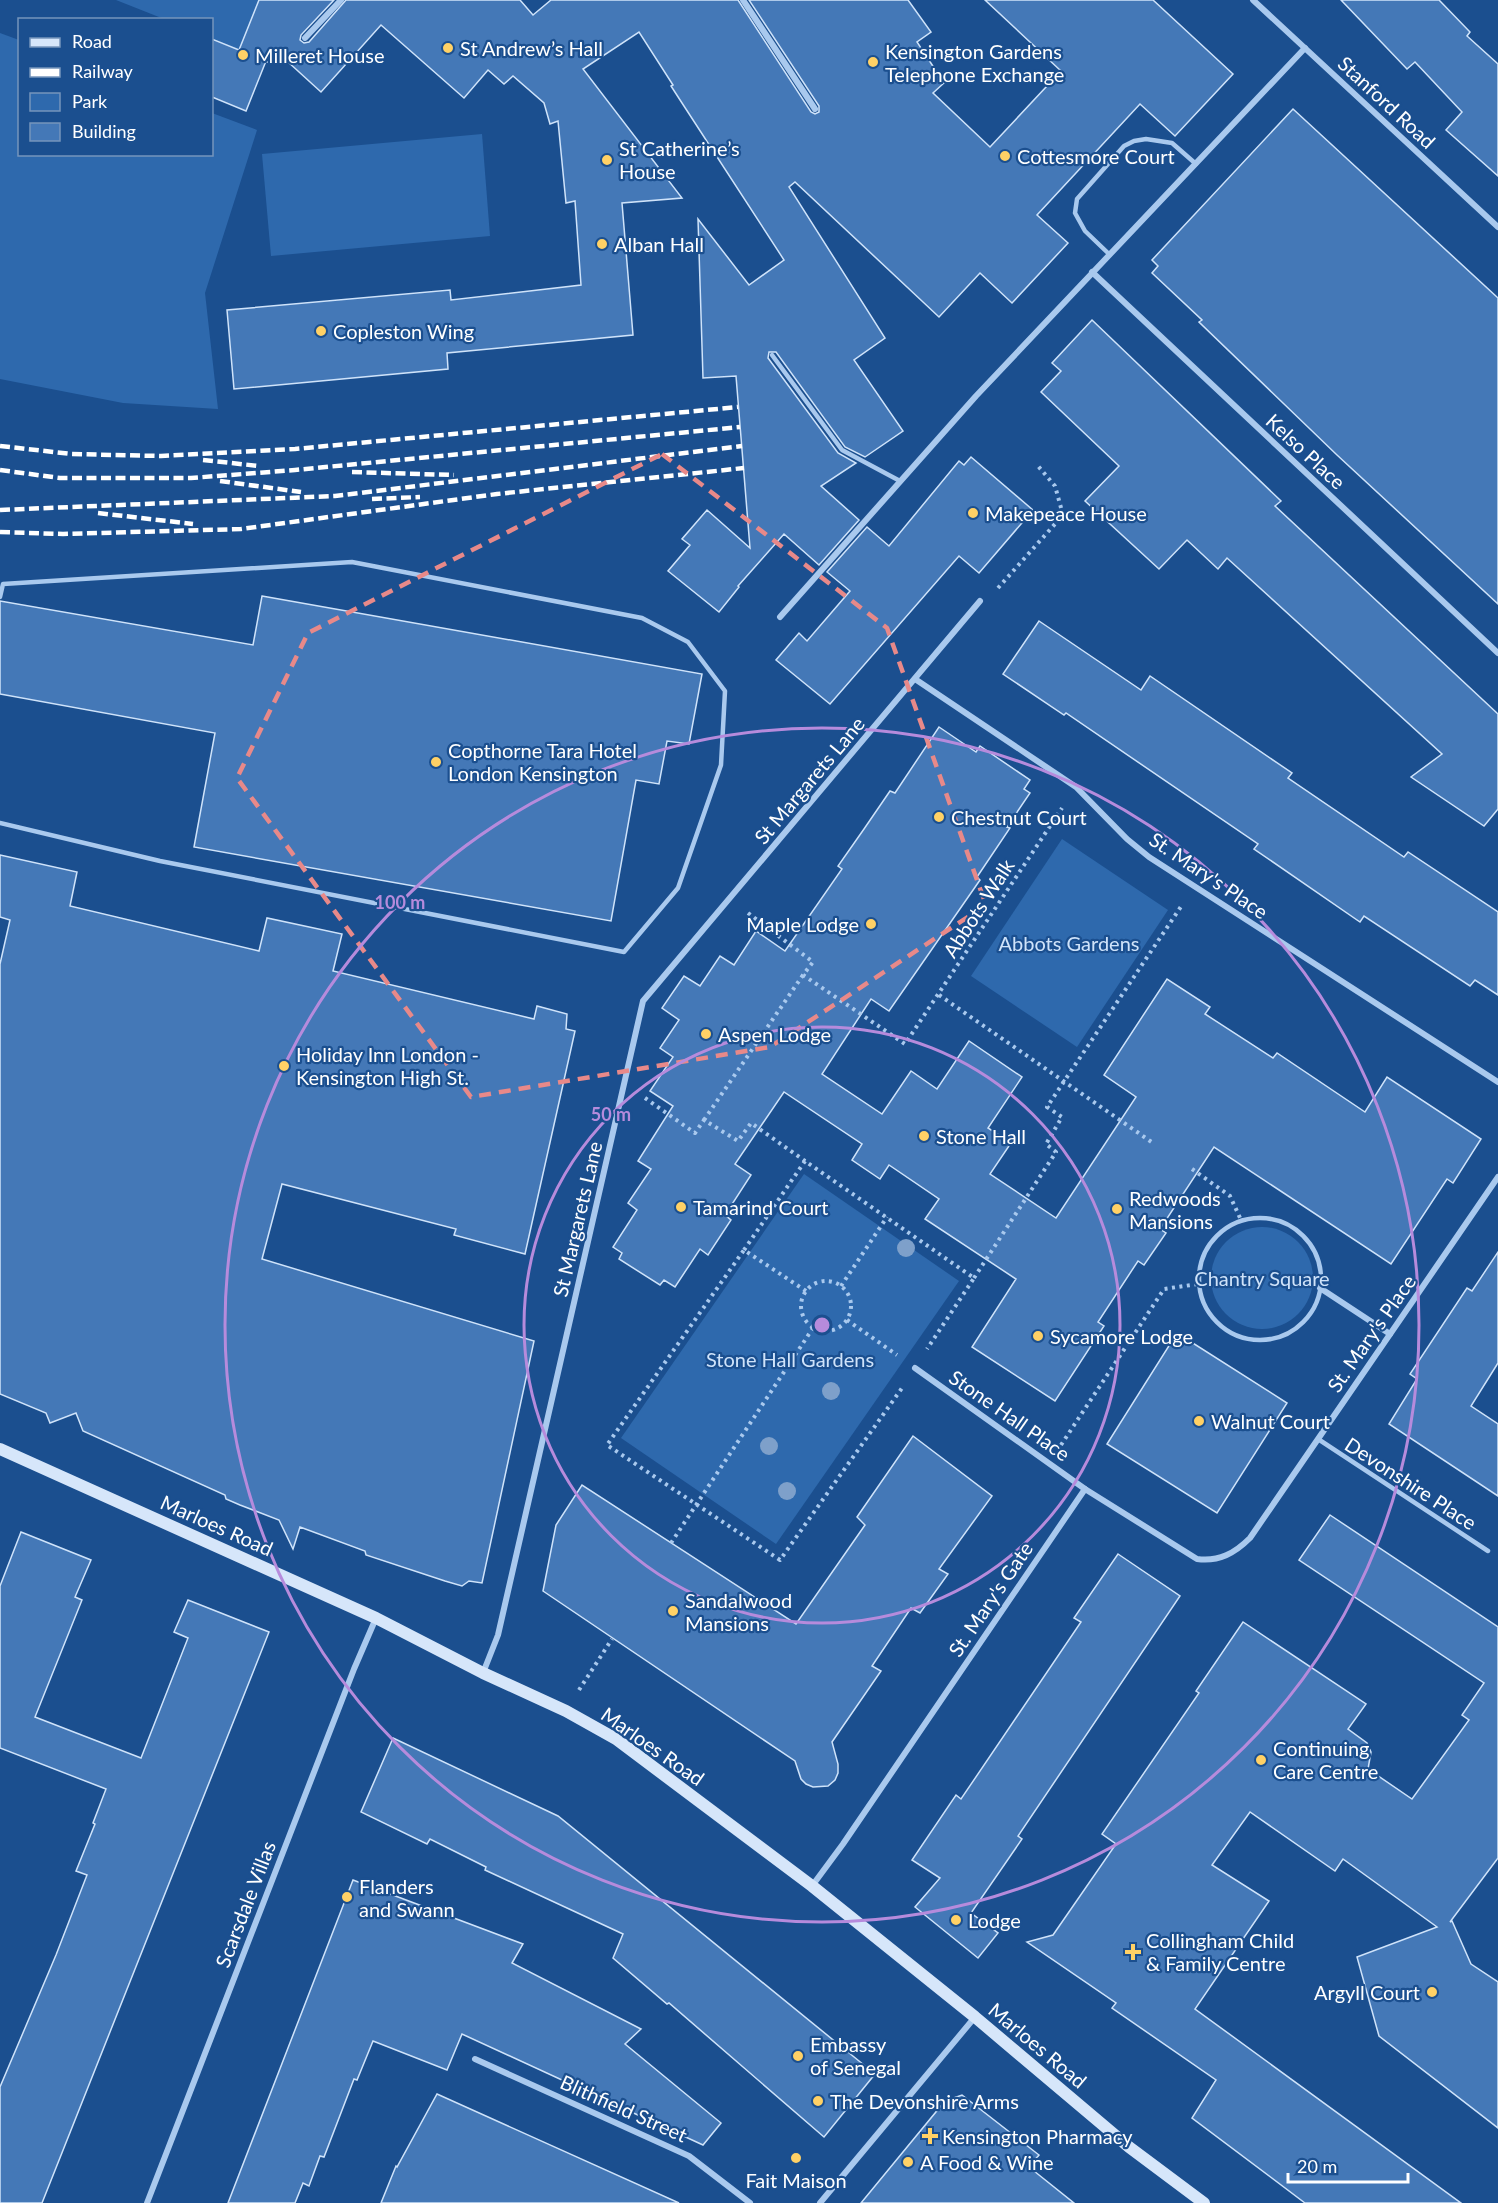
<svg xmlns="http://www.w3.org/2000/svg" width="1498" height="2203" viewBox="0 0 1498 2203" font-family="Lato,sans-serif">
<rect width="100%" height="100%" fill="#1b4f8f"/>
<!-- green -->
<g fill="#2e69ad">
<polygon points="116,0 259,0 239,50 212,39 212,20 164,19"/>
<polygon points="0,33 19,40 20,154 212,154 212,113 257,130 205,293 218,409 123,403 0,379"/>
<polygon points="482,134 490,236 271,256 262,154"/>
<polygon points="1062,839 1168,910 1077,1047 971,976"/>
<polygon points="804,1174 959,1281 776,1544 621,1438"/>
<circle cx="1262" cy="1278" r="51"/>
</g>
<!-- building -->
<g fill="#4478b7" stroke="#cfe3fa" stroke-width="1.5">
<polygon points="259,0 334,0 301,35 300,40 304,43 309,42 346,0 520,0 533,15 551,0 738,0 811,112 815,114 819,112 819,106 749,0 908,0 931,32 917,42 944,83 933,93 990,147 1061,71 985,0 1153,0 1233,74 1175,136 1140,104 1037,215 1068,243 1012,303 980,273 939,317 795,182 789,187 885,338 854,360 903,431 865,457 845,447 776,352 769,352 768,358 838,453 856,463 821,486 859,520 819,565 784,534 738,586 739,587 719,612 668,571 690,545 682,539 707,510 750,548 736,376 703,378 698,219 749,285 784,260 682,103 671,86 673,85 639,32 583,69 682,198 622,203 633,335 447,353 448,369 234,389 227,310 450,290 451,300 581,285 575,201 566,203 558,121 550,124 544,103 513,76 504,84 488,70 464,98 381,25 321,92 276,51 271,64 266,61 246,111 212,97 212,39 239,50"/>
<polygon points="1341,0 1439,0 1470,32 1467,36 1498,64 1498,176 1446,130 1462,112 1415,62 1407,69"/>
<polygon points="1293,109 1498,298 1498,604 1337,455 1199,322 1202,320 1152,273 1158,266 1152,260"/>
<polygon points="1092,320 1281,501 1275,506 1498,714 1498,809 1484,826 1411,777 1442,754 1227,558 1218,569 1187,540 1159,569 1085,501 1119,466 1041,392 1061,371 1052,363"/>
<polygon points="971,457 1033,510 979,573 959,556 830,704 776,660 799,633 807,641 850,591 827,572 867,527 889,546 959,461 964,465"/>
<polygon points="262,596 702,674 689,744 667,741 659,784 636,780 611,921 194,847 215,733 0,694 0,601 253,645"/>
<polygon points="1039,621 1141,690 1150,676 1292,773 1288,778 1404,857 1408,852 1498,912 1498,995 1475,980 1470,986 1364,916 1360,922 1254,849 1258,844 1066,713 1064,715 1003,674"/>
<polygon points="939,727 976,752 980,746 1030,780 1024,789 1030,793 1007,827 1010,828 977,877 980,880 889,1011 871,999 822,1074 882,1114 911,1071 937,1089 969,1041 1022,1077 988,1128 1011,1143 990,1174 1056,1218 1136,1097 1104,1075 1167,979 1210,1007 1205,1014 1273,1058 1277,1053 1365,1112 1387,1077 1481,1139 1453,1183 1447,1179 1391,1264 1214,1147 1160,1229 1166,1233 1144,1265 1138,1261 1098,1322 1104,1326 1055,1401 972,1347 1016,1279 925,1219 939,1199 889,1165 880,1179 852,1160 862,1144 784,1092 735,1164 751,1175 725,1215 731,1220 708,1255 700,1249 675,1287 664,1280 660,1285 619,1259 622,1253 613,1247 637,1210 628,1203 651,1169 638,1161 673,1106 650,1091 673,1057 660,1048 679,1020 662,1008 684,976 700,986 720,956 734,965 756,931 785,951 842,869 838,866 864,829 890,791 895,793"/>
<polygon points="0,855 77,872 70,906 259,951 267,918 342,934 333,971 534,1019 537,1006 567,1014 566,1029 575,1031 525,1254 454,1235 456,1229 282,1184 262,1259 534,1341 482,1583 469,1581 462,1586 445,1581 366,1555 365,1551 300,1527 293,1549 279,1520 240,1505 226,1499 225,1495 83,1431 76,1413 50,1423 46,1413 0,1394 0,964 10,920 0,917"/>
<polygon points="1498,1252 1498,1363 1471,1406 1498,1424 1498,1496 1389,1424 1417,1379 1410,1374 1467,1288 1472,1291"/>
<polygon points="1177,1333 1287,1403 1217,1513 1107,1444"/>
<polygon points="913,1436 992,1496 939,1569 948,1574 920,1613 911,1608 872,1666 881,1671 832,1742 838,1764 838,1773 835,1780 828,1786 813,1787 806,1784 801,1779 795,1761 543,1591 556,1525 582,1485 796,1624 865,1525 857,1517"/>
<polygon points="1330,1515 1498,1627 1498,1858 1450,1922 1452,1921 1471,1964 1498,1982 1498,2128 1379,2036 1357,1957 1437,1927 1343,1859 1335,1871 1250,1812 1212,1865 1269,1901 1195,2009 1461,2203 1305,2203 1192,2118 1216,2080 1112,2008 1116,2003 1027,1942 1053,1935 1116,1844 1102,1834 1199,1693 1196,1691 1243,1622 1366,1704 1348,1729 1367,1743 1371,1752 1368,1769 1412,1799 1469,1720 1462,1715 1484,1683 1299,1560"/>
<polygon points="21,1532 91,1560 75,1597 82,1600 35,1717 141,1758 188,1638 174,1632 188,1600 269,1632 42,2203 0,2203 0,2087 56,1955 87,1875 76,1871 95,1824 93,1823 106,1789 0,1748 0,1586"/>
<polygon points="1118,1554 1180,1596 1018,1836 1022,1839 971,1913 998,1933 978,1958 915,1907 940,1878 912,1860 956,1795 961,1799 1081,1622 1074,1618"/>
<polygon points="393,1738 558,1816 875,2074 824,2137 669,2003 667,2004 613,1958 623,1934 485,1870 486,1867 430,1839 427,1844 361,1812"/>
<polygon points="353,1880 523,1944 512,1963 641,2029 625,2044 721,2123 703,2145 462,2034 447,2070 373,2041 357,2080 354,2079 324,2157 320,2156 309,2186 303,2183 295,2203 228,2203"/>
<polygon points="437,2094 679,2203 381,2203 396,2166 397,2167"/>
<polygon points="962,2095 1039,2155 1029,2167 1074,2203 861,2203 945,2101"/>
</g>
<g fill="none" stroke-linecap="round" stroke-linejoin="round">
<!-- path -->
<g stroke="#a9c9ee" stroke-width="4" stroke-dasharray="3 4.5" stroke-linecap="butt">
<polyline points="998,588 1063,515 1055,486 1038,466"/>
<polyline points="748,913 813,962 803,975 905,1044 1062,808"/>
<polyline points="939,995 1153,1143"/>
<polyline points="645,1098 695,1133 704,1120 738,1141 751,1123 805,1161"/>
<polyline points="704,1120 803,975"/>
<polyline points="1192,1169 1230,1196 1241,1220"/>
<polyline points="744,1250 805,1161 974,1278 927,1349"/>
<polyline points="974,1278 1056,1152 1046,1144 1062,1117 1047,1107 1182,905"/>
<circle cx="826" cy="1306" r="25"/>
<polyline points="841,1286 887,1217"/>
<polyline points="806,1291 744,1250 607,1445 780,1560 902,1388"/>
<polyline points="847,1320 897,1355"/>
<polyline points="1061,1445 1164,1289 1198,1284"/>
<polyline points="671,1543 813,1328"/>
<polyline points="579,1690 612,1639"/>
</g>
<!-- lane -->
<g stroke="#a9c9ee" stroke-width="4.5">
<polyline points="1109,254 1085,231 1075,213 1077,199 1124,146 1134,141 1146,139 1172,143 1196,164"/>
<polyline points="772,355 842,450 900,481"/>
<polyline points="0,597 3,584 352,562 642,618 688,642 725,691 721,765 678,888 624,952 160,861 0,823"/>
<circle cx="1260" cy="1279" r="61"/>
<polyline points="1318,1439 1488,1551"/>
</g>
<!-- street -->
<g stroke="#a9c9ee" stroke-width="6">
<polyline points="743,0 815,109"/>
<polyline points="1253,0 1498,227"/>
<polyline points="305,38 341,0"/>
<polyline points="1092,272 1498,653"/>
<polyline points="780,617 976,396 1305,48"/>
<polyline points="915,679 1076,787 1127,839 1149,857 1498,1082"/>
<polyline points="1320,1288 1390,1334"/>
<polyline points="915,1368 1085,1489"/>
<polyline points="483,1673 498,1635 643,1001 980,601"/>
<path d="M812 1886 843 1844 1085 1489 1197 1559C1219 1562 1235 1553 1250 1538L1498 1177"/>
<polyline points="475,2059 689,2156 750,2203"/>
<polyline points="147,2203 354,1669 376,1618"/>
<polyline points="820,2203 975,2017"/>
</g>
<!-- secondary -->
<polyline stroke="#d6e6fa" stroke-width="12" points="0,1449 376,1618 483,1673 566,1711 616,1739 812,1886 975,2017 1129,2147 1204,2203"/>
<!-- rail -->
<g stroke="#fff" stroke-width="4.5" stroke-dasharray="10 4.5" stroke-linecap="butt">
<polyline points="0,446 72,454 161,456 295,449 738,407"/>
<polyline points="203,460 259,466"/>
<polyline points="0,470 60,478 191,478 295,470 740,427"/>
<polyline points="352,472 454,475"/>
<polyline points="220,481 301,492"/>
<polyline points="372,499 420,497"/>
<polyline points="0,510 335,496 742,446"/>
<polyline points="98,513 193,524"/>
<polyline points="0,532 63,534 241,529 497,494 744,468"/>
</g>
</g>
<!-- trees -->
<g fill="#7ea0ca">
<circle cx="906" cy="1248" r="9"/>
<circle cx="831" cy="1391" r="9"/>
<circle cx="769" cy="1446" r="9"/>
<circle cx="787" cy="1491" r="9"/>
</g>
<!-- marked area -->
<path fill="none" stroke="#e88989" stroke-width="4.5" stroke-dasharray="12 8" stroke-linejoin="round" d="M662 454 887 628 986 905 770 1047 471 1097 237 778 308 633Z"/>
<!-- distance rings -->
<g fill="none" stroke="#b68bdc" stroke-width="3">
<circle cx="822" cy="1325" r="298"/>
<circle cx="822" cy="1325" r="597"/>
</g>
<!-- markers -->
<g fill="#ffd166" stroke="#1b4f8f" stroke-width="2">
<circle cx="448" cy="48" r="6"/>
<circle cx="243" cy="55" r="6"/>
<circle cx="873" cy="62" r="6"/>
<circle cx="1005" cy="156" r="6"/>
<circle cx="607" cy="160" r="6"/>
<circle cx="602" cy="244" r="6"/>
<circle cx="321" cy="331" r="6"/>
<circle cx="973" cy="513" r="6"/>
<circle cx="436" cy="762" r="6"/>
<circle cx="939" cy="817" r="6"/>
<circle cx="871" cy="924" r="6"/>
<circle cx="706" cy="1034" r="6"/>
<circle cx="284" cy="1066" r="6"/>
<circle cx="924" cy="1136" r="6"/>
<circle cx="681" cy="1207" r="6"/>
<circle cx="1117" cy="1209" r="6"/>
<circle cx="1038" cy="1336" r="6"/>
<circle cx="1199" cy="1421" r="6"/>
<circle cx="673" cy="1611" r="6"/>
<circle cx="1261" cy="1760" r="6"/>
<circle cx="347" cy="1897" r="6"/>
<circle cx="956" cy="1920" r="6"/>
<path d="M1130 1943h6v6h6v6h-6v6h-6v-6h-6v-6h6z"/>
<circle cx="1432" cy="1992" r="6"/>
<circle cx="798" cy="2056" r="6"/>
<circle cx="818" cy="2101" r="6"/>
<path d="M927 2127h6v6h6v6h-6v6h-6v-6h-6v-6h6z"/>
<circle cx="796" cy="2158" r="6"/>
<circle cx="908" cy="2162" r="6"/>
</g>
<g text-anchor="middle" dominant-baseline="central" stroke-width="4.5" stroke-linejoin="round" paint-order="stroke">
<!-- poi labels -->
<g font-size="20" fill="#fff" stroke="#1b4f8f" text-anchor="start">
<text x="460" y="48">St Andrew’s Hall</text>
<text x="885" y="51">Kensington Gardens<tspan x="885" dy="23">Telephone Exchange</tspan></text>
<text x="255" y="55">Milleret House</text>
<text x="619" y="148">St Catherine’s<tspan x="619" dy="23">House</tspan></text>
<text x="1017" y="156">Cottesmore Court</text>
<text x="614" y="244">Alban Hall</text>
<text x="333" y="331">Copleston Wing</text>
<text x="985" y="513">Makepeace House</text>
<text x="448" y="750">Copthorne Tara Hotel<tspan x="448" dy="23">London Kensington</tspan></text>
<text x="951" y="817">Chestnut Court</text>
<text x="859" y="924" text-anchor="end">Maple Lodge</text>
<text x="718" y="1034">Aspen Lodge</text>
<text x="296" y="1054">Holiday Inn London -<tspan x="296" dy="23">Kensington High St.</tspan></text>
<text x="936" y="1136">Stone Hall</text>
<text x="1129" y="1198">Redwoods<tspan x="1129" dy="23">Mansions</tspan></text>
<text x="693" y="1207">Tamarind Court</text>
<text x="1050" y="1336">Sycamore Lodge</text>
<text x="1211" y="1421">Walnut Court</text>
<text x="685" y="1600">Sandalwood<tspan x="685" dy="23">Mansions</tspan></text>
<text x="1273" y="1748">Continuing<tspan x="1273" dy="23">Care Centre</tspan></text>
<text x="359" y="1886">Flanders<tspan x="359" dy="23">and Swann</tspan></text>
<text x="968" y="1920">Lodge</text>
<text x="1146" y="1940">Collingham Child<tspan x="1146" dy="23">&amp; Family Centre</tspan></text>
<text x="1420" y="1992" text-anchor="end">Argyll Court</text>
<text x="810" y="2044">Embassy<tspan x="810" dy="23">of Senegal</tspan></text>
<text x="830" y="2101">The Devonshire Arms</text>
<text x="942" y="2136">Kensington Pharmacy</text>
<text x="920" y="2162">A Food &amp; Wine</text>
<text x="796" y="2180" text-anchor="middle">Fait Maison</text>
</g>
<!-- street labels -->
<g font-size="20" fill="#fff" stroke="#1b4f8f">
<text transform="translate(1387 102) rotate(43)">Stanford Road</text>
<text transform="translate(1306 451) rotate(43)">Kelso Place</text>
<text transform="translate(809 780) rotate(-50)">St Margarets Lane</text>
<text transform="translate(1209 875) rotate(34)">St. Mary's Place</text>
<text transform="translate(978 908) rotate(-57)">Abbots Walk</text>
<text transform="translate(577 1219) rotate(-77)">St Margarets Lane</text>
<text transform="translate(1371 1333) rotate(-55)">St. Mary's Place</text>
<text transform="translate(1010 1415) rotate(35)">Stone Hall Place</text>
<text transform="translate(1411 1483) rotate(33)">Devonshire Place</text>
<text transform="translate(217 1525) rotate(24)">Marloes Road</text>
<text transform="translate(990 1599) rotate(-56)">St. Mary's Gate</text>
<text transform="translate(653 1746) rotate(35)">Marloes Road</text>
<text transform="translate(245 1904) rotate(-69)">Scarsdale Villas</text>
<text transform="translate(1038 2045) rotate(40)">Marloes Road</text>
<text transform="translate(624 2108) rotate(24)">Blithfield Street</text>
</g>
<!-- park labels -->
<g font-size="20" fill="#cfe3fa" stroke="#1b4f8f">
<text x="1069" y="943">Abbots Gardens</text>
<text x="1262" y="1278">Chantry Square</text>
<text x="790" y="1359">Stone Hall Gardens</text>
</g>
</g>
<circle cx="822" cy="1325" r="9" fill="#b68bdc" stroke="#1b4f8f" stroke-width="3"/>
<g font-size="18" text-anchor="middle" font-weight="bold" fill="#b68bdc" stroke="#1b4f8f" stroke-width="4.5" stroke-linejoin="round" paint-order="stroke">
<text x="400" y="909">100 m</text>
<text x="611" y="1121">50 m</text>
</g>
<!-- legend -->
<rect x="18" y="18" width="195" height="138" fill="#1b4f8f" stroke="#7695bc" stroke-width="1.5"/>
<rect x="30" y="38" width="30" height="9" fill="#d6e6fa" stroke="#7695bc" stroke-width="1.5"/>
<text x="72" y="48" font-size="18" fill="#ffffff">Road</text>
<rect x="30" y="68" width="30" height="9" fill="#ffffff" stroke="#7695bc" stroke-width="1.5"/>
<text x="72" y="78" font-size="18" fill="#ffffff">Railway</text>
<rect x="30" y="93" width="30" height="18" fill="#2e69ad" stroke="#7695bc" stroke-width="1.5"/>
<text x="72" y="108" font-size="18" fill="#ffffff">Park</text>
<rect x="30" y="123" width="30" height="18" fill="#4478b7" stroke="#7695bc" stroke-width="1.5"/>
<text x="72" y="138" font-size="18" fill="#ffffff">Building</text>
<!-- scale -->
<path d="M1288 2173v9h120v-9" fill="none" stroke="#ffffff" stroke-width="3"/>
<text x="1297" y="2173" font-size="18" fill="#ffffff" stroke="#1b4f8f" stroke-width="4.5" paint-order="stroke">20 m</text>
</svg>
